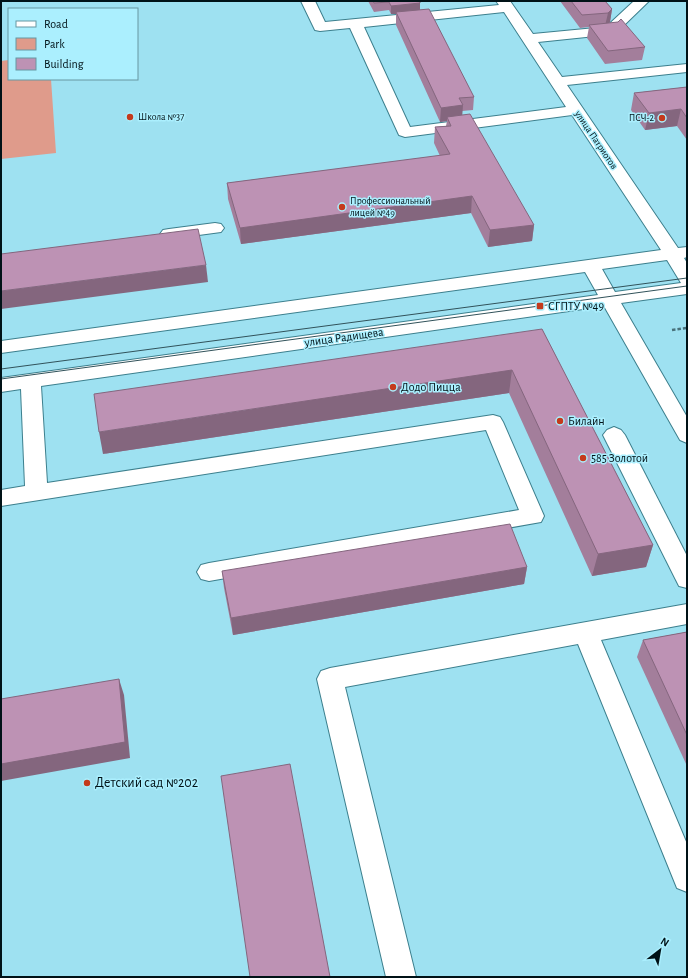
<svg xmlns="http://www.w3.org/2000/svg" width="688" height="978" viewBox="0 0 688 978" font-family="'Alegreya Sans',sans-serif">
<rect width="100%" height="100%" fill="#9ee1f1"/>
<!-- green -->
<polygon fill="#df9b8b" points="9,60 9,79 51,79 56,153 1,159 1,61"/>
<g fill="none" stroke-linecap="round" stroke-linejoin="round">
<defs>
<g id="minor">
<path d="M301 1H315L325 22 499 5 496 1H510L533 34 606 27 634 1H649L615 34 538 42 562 77 687 64V72L567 85 678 248 687 247V257L684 258 687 263V294L621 303 687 417V443L680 440 604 306 41 386 47 483 493 415 500 417 503 422 544 516 541 522 209 581 201 579 197 572 201 565 209 563 519 510 486 430 1 506V490L25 486 21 389 1 392V378L598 295 585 272 1 353V341L661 250 572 115 405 137 399 135 350 28 320 31 315 30ZM504 12 566 107 410 127 364 27ZM667 260 681 283 615 292 602 269Z"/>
<polygon points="215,223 221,224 224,228 221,232 169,239 163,238 160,234 163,230 169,229"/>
<polygon points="614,427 621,430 625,435 687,556 687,588 679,586 603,435 607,430"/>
<polygon points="687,604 687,624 601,640 687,844 687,892 677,888 578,644 345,687 416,977 386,977 317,679 321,671 330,668"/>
</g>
</defs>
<!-- minor casing -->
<use href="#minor" stroke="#3c7f8d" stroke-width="2"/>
<!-- path -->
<polyline stroke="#49727c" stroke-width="2.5" stroke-dasharray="3.5 2" stroke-linecap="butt" points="672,330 687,328"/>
<!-- minor -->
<use href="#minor" fill="#fff" fill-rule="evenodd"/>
<!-- tram -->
<g stroke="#31525a" stroke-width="1">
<polyline points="1,369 687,278"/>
<polyline points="1,379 687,286"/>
</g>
</g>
<!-- wall -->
<g fill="#a37e9b">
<polygon points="368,1 420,1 420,10 474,97 473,110 462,111 462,115 534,225 532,241 488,247 471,213 241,244 228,199 227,183 440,156 434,143 435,127 446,126 447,121 440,122 396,25 396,14 391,14 389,10 374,12"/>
<polygon points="560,1 605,1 612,9 610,22 608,23 645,47 642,60 605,64 587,38 589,27 580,28"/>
<polygon points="687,87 687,140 677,126 645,130 631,110 634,93"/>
<polygon points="542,329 653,545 646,567 592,576 509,393 103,454"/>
<polygon points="527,567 524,584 233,635 224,588 222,571"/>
<polygon points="687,632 687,766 637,657 643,640"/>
</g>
<!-- shaded-wall -->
<g fill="#84667e">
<polygon points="420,3 420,11 396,12 396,14 391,14 391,6"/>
<polygon points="612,9 610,22 605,26 608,13"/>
<polygon points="463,105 462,119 447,117 447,121 440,122 441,108"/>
<polygon points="681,109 677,126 645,130 649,113"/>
<polygon points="472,196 471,213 241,244 240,228"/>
<polygon points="534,225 532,241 488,247 490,230"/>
<polygon points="206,265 208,282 1,309 1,291"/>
<polygon points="512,370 509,393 103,454 99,432"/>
<polygon points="653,545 646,567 592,576 598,554"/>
<polygon points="527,567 524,584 233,635 231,618"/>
<polygon points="119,679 124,695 130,758 1,781 1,764"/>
</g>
<!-- building -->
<g fill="#bd92b4" stroke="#84667e">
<polygon points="373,1 420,1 420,3 391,6 389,2 374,3"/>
<polygon points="571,1 605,1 612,9 608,13 582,15"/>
<polygon points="429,9 474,97 459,98 463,105 441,108 396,12"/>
<polygon points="621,19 645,47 608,51 589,25 618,22"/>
<polygon points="687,87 687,118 681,109 649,113 634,93"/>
<polygon points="470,114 534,225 490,230 472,196 240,228 227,183 450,154 435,127 451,126 447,117"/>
<polygon points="198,229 206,265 1,291 1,254"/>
<polygon points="542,329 653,545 598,554 512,370 99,432 94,394"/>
<polygon points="510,524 527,567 231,618 222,571"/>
<polygon points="687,632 687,735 643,640"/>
<polygon points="119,679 125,742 1,764 1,699"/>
<polygon points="290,764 330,977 250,977 221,776"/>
</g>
<!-- markers -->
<g fill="#c43a1c" stroke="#abeffe" stroke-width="1.5">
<circle cx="130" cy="117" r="4"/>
<circle cx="662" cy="118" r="4"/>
<circle cx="342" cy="207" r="4"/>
<rect x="536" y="302" width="8" height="8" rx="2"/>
<circle cx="393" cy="387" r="4"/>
<circle cx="560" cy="421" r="4"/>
<circle cx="583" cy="458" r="4"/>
<circle cx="87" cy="783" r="4"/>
</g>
<g text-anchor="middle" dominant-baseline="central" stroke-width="3" stroke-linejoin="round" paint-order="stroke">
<!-- far-poi labels -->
<g font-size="10" fill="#001217" stroke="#abeffe" text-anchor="start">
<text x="138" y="117">Школа №37</text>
<text x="654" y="118" text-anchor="end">ПСЧ-2</text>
<text x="350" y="201">Профессиональный<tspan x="350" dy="12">лицей №49</tspan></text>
</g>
<!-- far-street labels -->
<g font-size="10" fill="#001217" stroke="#abeffe">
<text transform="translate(596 140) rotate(56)">улица Патриотов</text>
</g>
<!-- poi labels -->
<g font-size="12" fill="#001217" stroke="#abeffe" text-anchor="start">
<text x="548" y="306">СГПТУ №49</text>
<text x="401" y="387">Додо Пицца</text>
<text x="568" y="421">Билайн</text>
<text x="591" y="458">585 Золотой</text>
</g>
<!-- street labels -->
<g font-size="12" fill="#001217" stroke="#abeffe">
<text transform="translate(344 337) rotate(-8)">улица Радищева</text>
</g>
<!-- near-poi labels -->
<g font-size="14" fill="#001217" stroke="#abeffe" text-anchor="start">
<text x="95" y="783">Детский сад №202</text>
</g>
</g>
<!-- border -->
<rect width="688" height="978" fill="none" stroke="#001217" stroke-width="4"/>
<!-- legend -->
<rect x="8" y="8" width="130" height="72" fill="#abeffe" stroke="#6797a2"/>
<rect x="16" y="21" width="20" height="6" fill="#ffffff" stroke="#6797a2"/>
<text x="44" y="28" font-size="12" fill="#001217">Road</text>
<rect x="16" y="38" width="20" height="12" fill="#df9b8b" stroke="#6797a2"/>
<text x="44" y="48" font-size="12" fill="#001217">Park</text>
<rect x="16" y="58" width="20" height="12" fill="#bd92b4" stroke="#6797a2"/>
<text x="44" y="68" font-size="12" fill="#001217">Building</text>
<!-- north arrow -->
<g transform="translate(660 950) rotate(31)" stroke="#abeffe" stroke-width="3" paint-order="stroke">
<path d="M0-3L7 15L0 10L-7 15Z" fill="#001217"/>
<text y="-6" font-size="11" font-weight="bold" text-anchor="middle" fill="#001217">N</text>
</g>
</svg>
